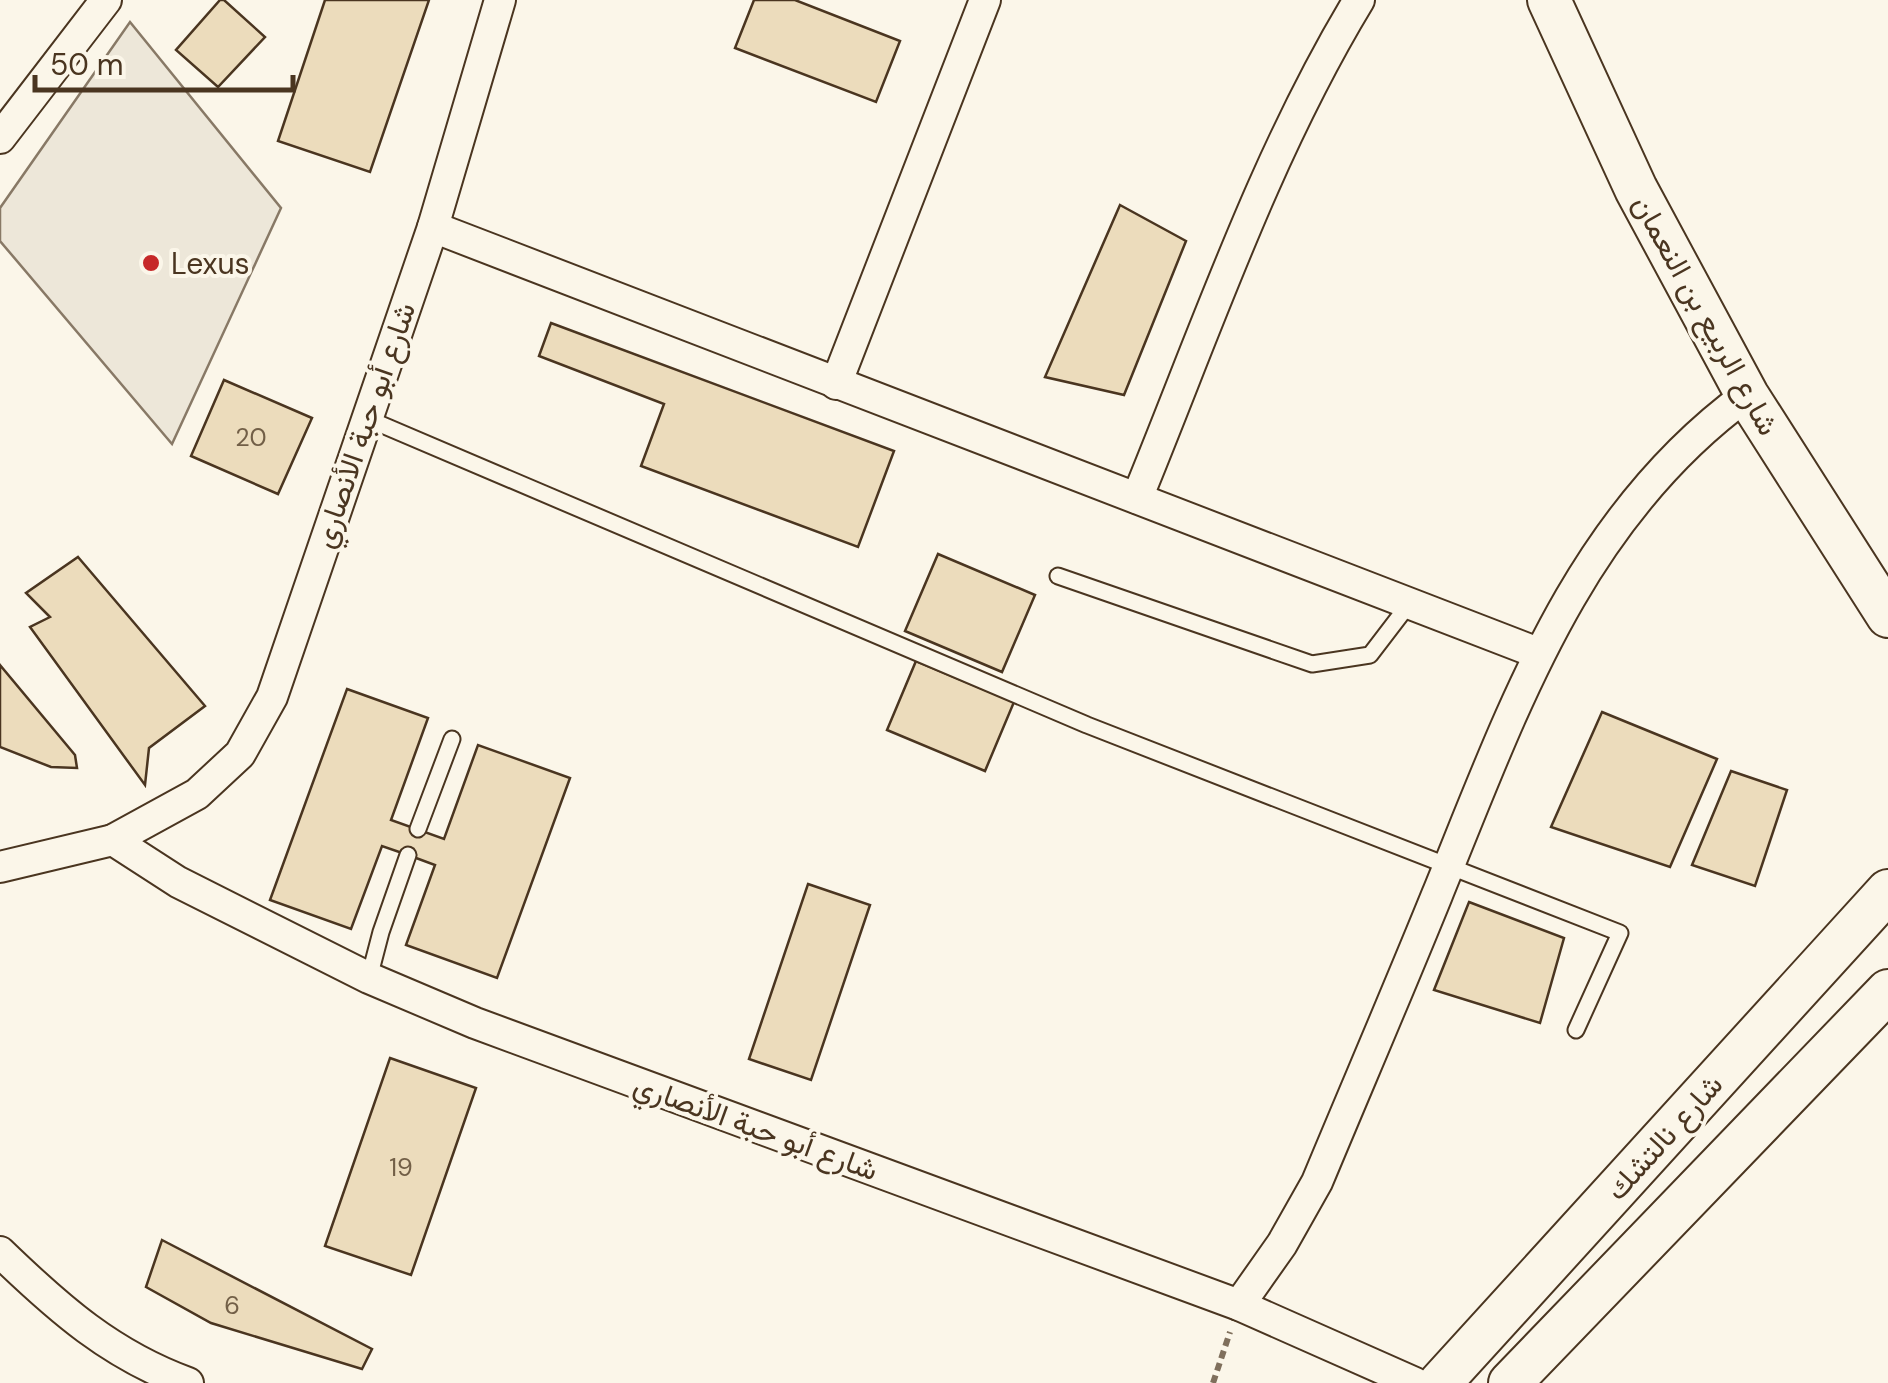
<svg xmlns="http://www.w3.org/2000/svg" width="1888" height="1383" viewBox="0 0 1888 1383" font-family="'DM Sans',Vazirmatn,sans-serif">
<rect width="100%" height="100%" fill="#fbf6e9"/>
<!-- parking -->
<polygon fill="#ede7d9" stroke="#887966" stroke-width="2.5" points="130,22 281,208 172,444 0,241 0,208"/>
<!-- building -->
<g fill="#ecdcbc" stroke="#4a3520" stroke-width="2.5">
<polygon points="220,0 224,0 265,37 218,87 176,50"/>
<polygon points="325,0 429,0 370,172 278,141"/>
<polygon points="754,0 795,0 900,41 876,102 735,48"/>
<polygon points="1120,205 1186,241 1124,395 1045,377"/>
<polygon points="551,323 894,451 858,547 641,466 664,404 539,356"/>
<polygon points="224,380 312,418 278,494 191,456"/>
<polygon points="938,554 1035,595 1002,672 905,631"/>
<polygon points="78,557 205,706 149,748 145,785 30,627 50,617 26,593"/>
<polygon points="916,661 1014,702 985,771 887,730"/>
<polygon points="0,665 75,755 77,768 51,767 0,747"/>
<polygon points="347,689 428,718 391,820 444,839 478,745 570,778 497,978 406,945 435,865 408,855 382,846 351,929 270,900"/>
<polygon points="1602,712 1717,759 1670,867 1551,827"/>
<polygon points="1731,771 1787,790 1755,886 1692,865"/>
<polygon points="808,884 870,905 811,1080 749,1059"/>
<polygon points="1469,902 1564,938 1540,1023 1434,990"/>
<polygon points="390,1058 476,1088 411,1275 325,1246"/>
<polygon points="162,1240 372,1349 362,1369 211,1323 146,1287"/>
</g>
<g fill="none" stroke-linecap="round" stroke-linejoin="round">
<defs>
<g id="lane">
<polyline points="366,418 1087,725 1620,933 1576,1030"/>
<polyline points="1058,576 1312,664 1370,655 1409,604"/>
<polyline points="418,829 452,739"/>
<polyline points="369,978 381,932 408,855"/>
</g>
<g id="street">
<polyline points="0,138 106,0"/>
<polyline points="433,227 1538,653"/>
<polyline points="836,384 985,0"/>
<path d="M1137 498C1206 330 1265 155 1359 0"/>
<polyline points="113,840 197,794 240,754 272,697 433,227 500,0"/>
<polyline points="0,867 113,840 178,882 369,978 475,1023 1239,1305 1415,1383"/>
<path d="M0 1252C59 1309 111 1355 188 1383"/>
<path d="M1239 1305 1282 1244 1317 1182C1357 1086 1398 991 1437 895 1513 709 1577 519 1747 395"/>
</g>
<g id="secondary">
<polyline points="1549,0 1636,189 1747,395 1888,616"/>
<polyline points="1440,1383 1888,891"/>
<polyline points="1510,1383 1888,991"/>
</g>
</defs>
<!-- lane casing -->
<use href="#lane" stroke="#4a3520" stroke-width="19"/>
<!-- street casing -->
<use href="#street" stroke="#4a3520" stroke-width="34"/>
<!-- secondary casing -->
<use href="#secondary" stroke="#4a3520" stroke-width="46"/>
<!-- path -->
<polyline stroke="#7f6f5c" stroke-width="6" stroke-dasharray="8 5" stroke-linecap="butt" points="1213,1383 1230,1332"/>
<!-- lane -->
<use href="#lane" stroke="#fbf6e9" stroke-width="15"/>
<!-- street -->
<use href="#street" stroke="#fbf6e9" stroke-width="30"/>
<!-- secondary -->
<use href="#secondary" stroke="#fbf6e9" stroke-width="42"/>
</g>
<!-- markers -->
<circle fill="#c62828" stroke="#fbf6e9" stroke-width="4" cx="151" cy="263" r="10"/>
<g text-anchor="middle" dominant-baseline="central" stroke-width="8" stroke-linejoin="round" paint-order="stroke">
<!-- number labels -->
<g font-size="25" fill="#725f47">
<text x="251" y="437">20</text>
<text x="401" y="1167">19</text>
<text x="232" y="1305">6</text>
</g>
<!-- poi labels -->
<g font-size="30" fill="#4a3520" stroke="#fbf6e9" text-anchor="start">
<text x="171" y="263">Lexus</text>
</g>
<!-- street labels -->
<g font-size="30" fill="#4a3520" stroke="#fbf6e9">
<text transform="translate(1706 315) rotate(61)">شارع الربيع بن النعمان</text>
<text transform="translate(364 425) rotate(-71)">شارع أبو حبة الأنصاري</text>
<text transform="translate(756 1127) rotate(20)">شارع أبو حبة الأنصاري</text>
<text transform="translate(1664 1137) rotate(-48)">شارع نالتشك</text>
</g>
</g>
<!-- scale -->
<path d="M35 75v15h258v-15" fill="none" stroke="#4a3520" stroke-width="5"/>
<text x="50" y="75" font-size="30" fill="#4a3520" stroke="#fbf6e9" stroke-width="8" paint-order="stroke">50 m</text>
</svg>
